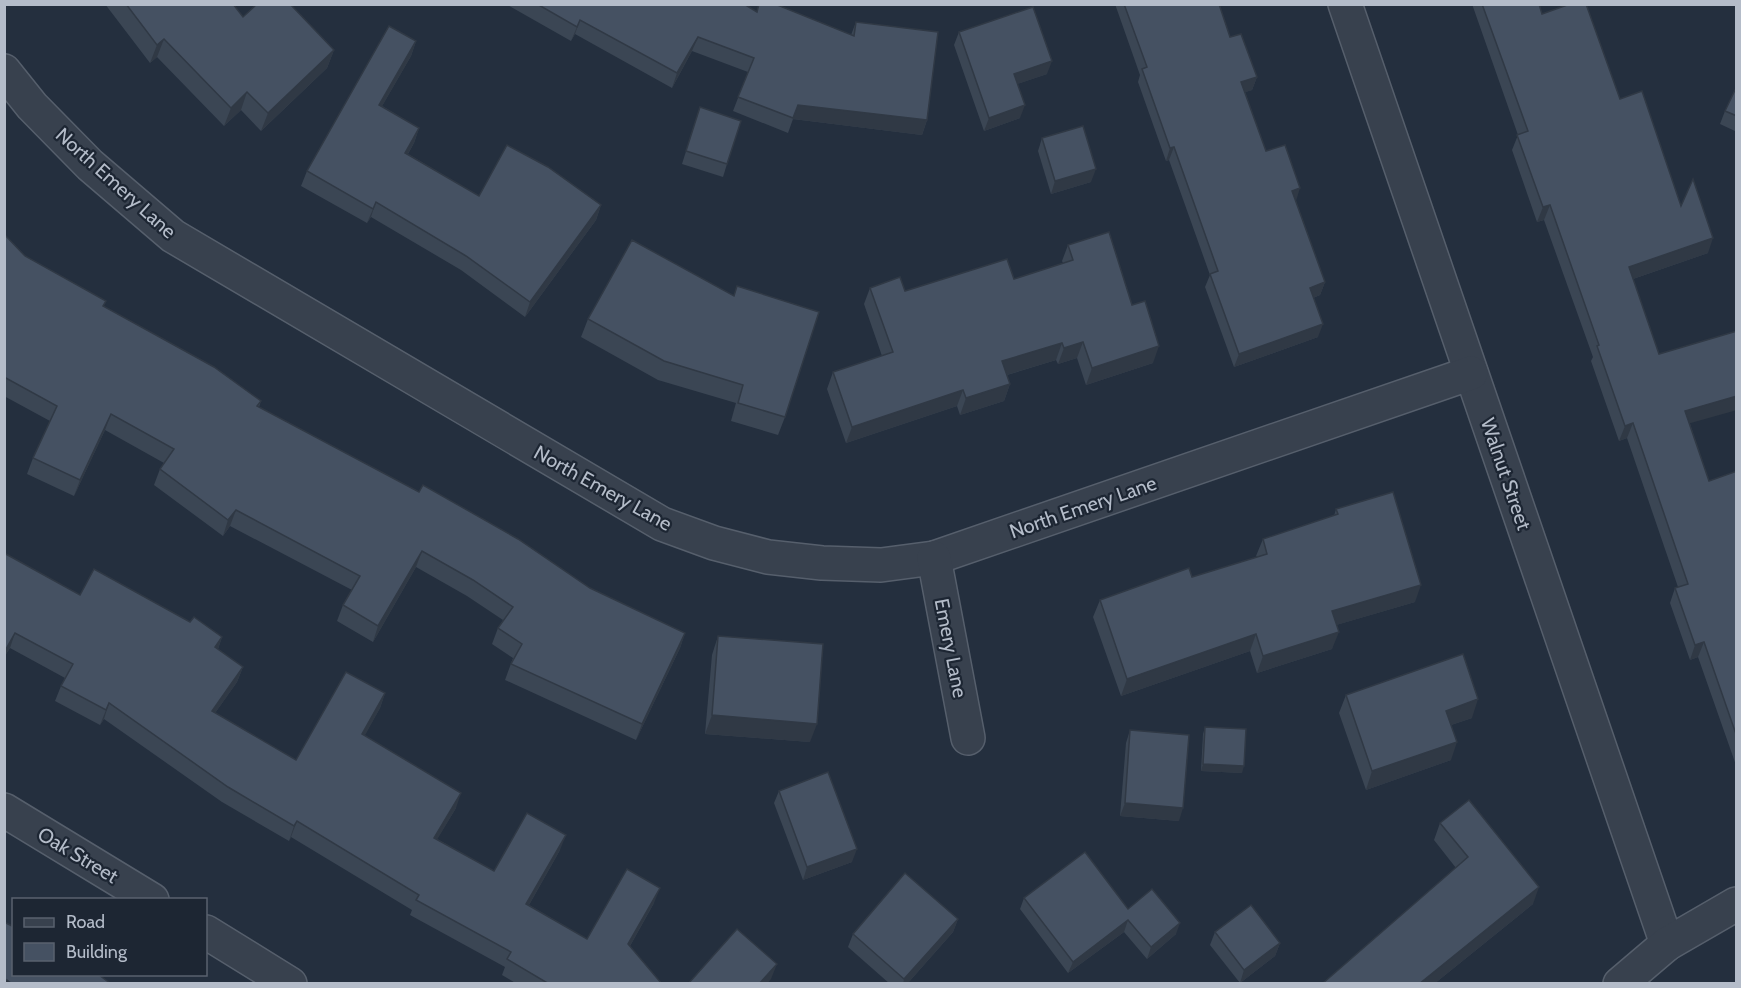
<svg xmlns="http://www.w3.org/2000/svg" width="1741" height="988" viewBox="0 0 1741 988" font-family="Cabin,sans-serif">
<rect width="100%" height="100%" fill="#242f3e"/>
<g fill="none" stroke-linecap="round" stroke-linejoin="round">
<defs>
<g id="minor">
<polyline points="1345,4 1667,944"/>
<polyline points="4,71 32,106 90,165 173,236 662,524 714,543 768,557 822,563 881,565 934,558 1471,373"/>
<polyline points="934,558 968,738"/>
<polyline points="4,810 152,900"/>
<polyline points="206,932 290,984"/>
<polyline points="1620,984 1667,944 1736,904"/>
</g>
</defs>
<!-- minor casing -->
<use href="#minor" stroke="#565f6c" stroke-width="36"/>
<!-- minor -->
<use href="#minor" stroke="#38414e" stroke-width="33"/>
</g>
<!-- wall -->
<g fill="#3b4654">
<polygon points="105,4 233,4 243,17 334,50 327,68 261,131 241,110 224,126 157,57 150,63"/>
<polygon points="506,4 744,4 757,12 851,35 856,22 927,120 922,135 793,119 788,133 733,111 748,72 692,51 672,88 575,34 571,41"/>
<polygon points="1115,4 1219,4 1230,37 1257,77 1252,90 1245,92 1266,151 1296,201 1325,282 1320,295 1313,298 1318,337 1234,367 1205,287 1210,275 1169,160 1166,161 1138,82 1140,75"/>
<polygon points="1472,4 1539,4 1542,14 1620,99 1708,253 1633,279 1659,354 1690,424 1709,481 1737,471 1737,768 1698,657 1690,660 1670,603 1675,588 1678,587 1627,438 1619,441 1591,361 1593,357 1544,220 1537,222 1512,150 1518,135"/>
<polygon points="959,32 1047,74 1017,84 1020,118 984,131 954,45"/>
<polygon points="416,41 411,56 382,106 419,128 414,143 408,154 479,196 601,205 596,220 525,317 461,270 371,217 367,223 301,186 307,171"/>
<polygon points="1737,86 1737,132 1720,124 1725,111"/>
<polygon points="700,107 727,164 723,177 682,164"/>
<polygon points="1042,138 1091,182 1051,194 1038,151"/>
<polygon points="4,234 25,256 104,307 261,401 259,407 590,588 685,633 680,648 636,740 505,680 513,658 492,644 498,628 503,620 467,596 416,567 373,642 337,621 343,605 352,590 230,526 223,536 154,485 160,469 164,463 105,430 74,496 27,474 33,458 50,421 4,396"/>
<polygon points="632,240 785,417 778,435 731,421 736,403 658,380 581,337 588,319"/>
<polygon points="1068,245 1132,305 1153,363 1086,385 1077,358 1058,364 1056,360 1007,375 1010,384 1004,401 960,415 957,406 846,443 827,389 833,372 882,356 864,304 870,288 905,291 1014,279 1063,263 1062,261"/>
<polygon points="1336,509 1415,602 1336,625 1332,649 1257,673 1250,651 1121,696 1093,617 1100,600 1192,577 1257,557 1256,556 1263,539 1334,516"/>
<polygon points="4,553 80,595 190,622 222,637 218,649 243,667 237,682 215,713 296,760 385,693 380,708 364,736 456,808 437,839 494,871 560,850 529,905 587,939 654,903 630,946 662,984 517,984 502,975 505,967 410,915 412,910 291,837 289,841 222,802 104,719 100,725 55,701 61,686 65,678 10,648 4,657"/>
<polygon points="718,636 810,742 705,734 712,655"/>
<polygon points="1346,695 1472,718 1451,725 1451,760 1366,790 1339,713"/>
<polygon points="1205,727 1242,773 1201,771 1203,734"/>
<polygon points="1130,730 1179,821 1120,816 1126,743"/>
<polygon points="779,791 852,862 803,880 774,803"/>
<polygon points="1440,823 1533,904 1434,984 1322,984 1456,868 1434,840"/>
<polygon points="1024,898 1128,909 1176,934 1147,959 1124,932 1068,973 1020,909"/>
<polygon points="958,919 953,932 907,984 890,984 848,947 853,934"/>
<polygon points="1215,932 1280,943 1275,956 1240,983 1210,945"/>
</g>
<!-- shaded-wall -->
<g fill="#303945">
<polygon points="580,20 575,34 571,41"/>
<polygon points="698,37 692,51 672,88 677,73"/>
<polygon points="164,39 157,57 150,63 157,45"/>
<polygon points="416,41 411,56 374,120 379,105"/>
<polygon points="334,50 327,68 261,131 268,113"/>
<polygon points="1052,61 1047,74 1009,87 1014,74"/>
<polygon points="1257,77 1252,90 1237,95 1241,82"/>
<polygon points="247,92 241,110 224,126 231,108"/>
<polygon points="798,105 927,120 922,135 793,119 788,133"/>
<polygon points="1025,105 1020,118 984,131 989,118"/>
<polygon points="419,128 414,143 400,167 405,153"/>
<polygon points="1174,147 1169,160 1166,161 1170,148"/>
<polygon points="1096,169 1091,182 1051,194 1055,181"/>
<polygon points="1300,188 1296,201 1292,191"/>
<polygon points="376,202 371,217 367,223"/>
<polygon points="601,205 596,220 525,317 530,302"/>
<polygon points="1550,205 1544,220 1537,222 1543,207"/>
<polygon points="1713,238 1708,253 1624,282 1629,267"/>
<polygon points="1325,282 1320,295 1305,301 1310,288"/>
<polygon points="1323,324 1318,337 1234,367 1239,354"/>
<polygon points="1083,342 1077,358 1058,364 1064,348"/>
<polygon points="1062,343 1056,360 996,378 1002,361"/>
<polygon points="1159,346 1153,363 1086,385 1092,368"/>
<polygon points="1010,384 1004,401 960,415 966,398"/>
<polygon points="963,390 957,406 846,443 852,427"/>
<polygon points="1737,396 1737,410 1680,426 1685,411"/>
<polygon points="111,414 105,430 74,496 80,480"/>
<polygon points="1633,423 1627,438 1619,441 1625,426"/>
<polygon points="236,510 230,526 223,536 228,520"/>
<polygon points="422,551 416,567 373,642 378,626"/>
<polygon points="1421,585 1415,602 1326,628 1332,611"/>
<polygon points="1339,632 1332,649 1257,673 1263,656"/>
<polygon points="15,633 10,648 4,657 6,649"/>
<polygon points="685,633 680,648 636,740 642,724"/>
<polygon points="1256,634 1250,651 1121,696 1127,679"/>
<polygon points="222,637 217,652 215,647"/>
<polygon points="1704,642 1698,657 1690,660 1695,645"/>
<polygon points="243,667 237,682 206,726 212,711"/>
<polygon points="385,693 380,708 357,750 362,734"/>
<polygon points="1478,699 1472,718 1439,729 1446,711"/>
<polygon points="109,703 104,719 100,725 106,710"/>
<polygon points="712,715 817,724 810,742 705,734"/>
<polygon points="1457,742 1451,760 1366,790 1372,771"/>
<polygon points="1203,764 1244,766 1242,773 1201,771"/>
<polygon points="461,793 456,808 429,853 434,838"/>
<polygon points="1125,803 1183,808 1179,821 1120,816"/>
<polygon points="297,821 291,837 289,841 294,826"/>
<polygon points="566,835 560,850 521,919 526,904"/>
<polygon points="857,849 852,862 803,880 807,867"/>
<polygon points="1539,887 1533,904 1434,984 1419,984"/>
<polygon points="660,888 654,903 622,960 628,944"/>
<polygon points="958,919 953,932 907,984 903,984 904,979"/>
<polygon points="1128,920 1124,932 1068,973 1073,962"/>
<polygon points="1180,923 1176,934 1147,959 1151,947"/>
<polygon points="1280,943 1275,956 1240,983 1244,970"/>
<polygon points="777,964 771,979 767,984 759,984"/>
</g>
<!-- building -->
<g fill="#455162" stroke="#303945" stroke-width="1.5">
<polygon points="126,4 233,4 243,17 257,4 290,4 334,50 268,113 247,92 231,108 164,39 157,45"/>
<polygon points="537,4 744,4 757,12 759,4 775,4 854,36 856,22 938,32 927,120 798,105 793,118 738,97 754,58 698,37 677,73 580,20 577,27"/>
<polygon points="1124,4 1219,4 1230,37 1241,34 1257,77 1241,82 1266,151 1285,145 1300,188 1292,191 1325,282 1310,288 1323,324 1239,354 1210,274 1218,271 1174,147 1170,148 1142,69 1147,67"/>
<polygon points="1482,4 1539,4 1542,14 1570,4 1586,4 1620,99 1642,91 1681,206 1693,179 1713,238 1629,267 1659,354 1737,331 1737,396 1685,411 1709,481 1737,471 1737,737 1704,642 1695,645 1675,588 1688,584 1633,423 1625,426 1597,346 1599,345 1550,205 1543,207 1517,135 1528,131"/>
<polygon points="1033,7 1052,61 1014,74 1025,105 989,118 959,32"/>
<polygon points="389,26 416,41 379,105 419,128 405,153 479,196 507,145 548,167 601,205 530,302 466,256 376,202 373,209 307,171"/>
<polygon points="1737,86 1737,116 1725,111"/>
<polygon points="700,107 741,121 727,164 686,151"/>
<polygon points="1083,126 1096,169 1055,181 1042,138"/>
<polygon points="1109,232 1132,305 1145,301 1159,346 1092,368 1083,342 1064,348 1062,343 1002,361 1010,384 966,398 963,390 852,427 833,372 893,352 870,288 900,277 905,291 1007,259 1014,279 1073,260 1068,245"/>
<polygon points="4,234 25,256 106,301 103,306 214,367 261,401 257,406 419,492 423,485 518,539 590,588 685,633 642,724 511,664 522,644 498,628 513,607 473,580 422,551 378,626 343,605 360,576 236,510 228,520 160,469 174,449 111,414 80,480 33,458 57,406 4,377"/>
<polygon points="632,240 734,296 737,286 819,312 785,417 738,403 743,385 664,361 588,319"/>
<polygon points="1393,492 1421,585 1332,611 1339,632 1263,656 1256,634 1127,679 1100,600 1189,568 1192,577 1267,554 1263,539 1338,514 1336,509"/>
<polygon points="4,553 80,595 94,569 190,622 194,617 222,637 215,647 243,667 212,711 296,760 346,672 385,693 362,734 461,793 434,838 494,871 527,813 566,835 526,904 587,939 627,869 660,888 628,944 662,984 549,984 507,959 511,952 416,900 419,895 297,821 294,826 228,787 109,703 106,710 61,686 73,664 15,633 6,649 4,648"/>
<polygon points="718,636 823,644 817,724 712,715"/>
<polygon points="1463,654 1478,699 1446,711 1457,742 1372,771 1346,695"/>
<polygon points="1205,727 1246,729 1244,766 1203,764"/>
<polygon points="1130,730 1189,735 1183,808 1125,803"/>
<polygon points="828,772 857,849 807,867 779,791"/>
<polygon points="1469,800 1539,887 1419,984 1322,984 1468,857 1440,823"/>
<polygon points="1085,852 1128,909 1152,889 1180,923 1151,947 1128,920 1073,962 1024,898"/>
<polygon points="905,873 958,919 904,979 853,934"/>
<polygon points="1251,905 1280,943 1244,970 1215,932"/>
<polygon points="4,922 14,927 14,975 99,975 111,984 12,984 7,980 6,984 4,984"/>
<polygon points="737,929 777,964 759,984 688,984"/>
</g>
<g text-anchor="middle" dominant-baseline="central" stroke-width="4.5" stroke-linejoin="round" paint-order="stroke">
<!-- street labels -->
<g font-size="20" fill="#b4bcc9" stroke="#1d2633">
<text transform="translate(116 183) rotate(42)">North Emery Lane</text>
<text transform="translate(1506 474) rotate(71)">Walnut Street</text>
<text transform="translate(603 488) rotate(29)">North Emery Lane</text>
<text transform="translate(1083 507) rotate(-19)">North Emery Lane</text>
<text transform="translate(951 648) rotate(79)">Emery Lane</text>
<text transform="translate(78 855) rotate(31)">Oak Street</text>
</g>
</g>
<!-- border -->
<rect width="1741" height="988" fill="none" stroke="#b4bcc9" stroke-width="12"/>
<!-- legend -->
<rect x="12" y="898" width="195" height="78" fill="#1d2633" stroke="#59626f" stroke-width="1.5"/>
<rect x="24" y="918" width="30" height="9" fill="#38414e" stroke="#59626f" stroke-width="1.5"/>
<text x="66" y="928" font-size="18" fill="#b4bcc9">Road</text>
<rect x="24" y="943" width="30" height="18" fill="#455162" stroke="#59626f" stroke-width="1.5"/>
<text x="66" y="958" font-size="18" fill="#b4bcc9">Building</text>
</svg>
